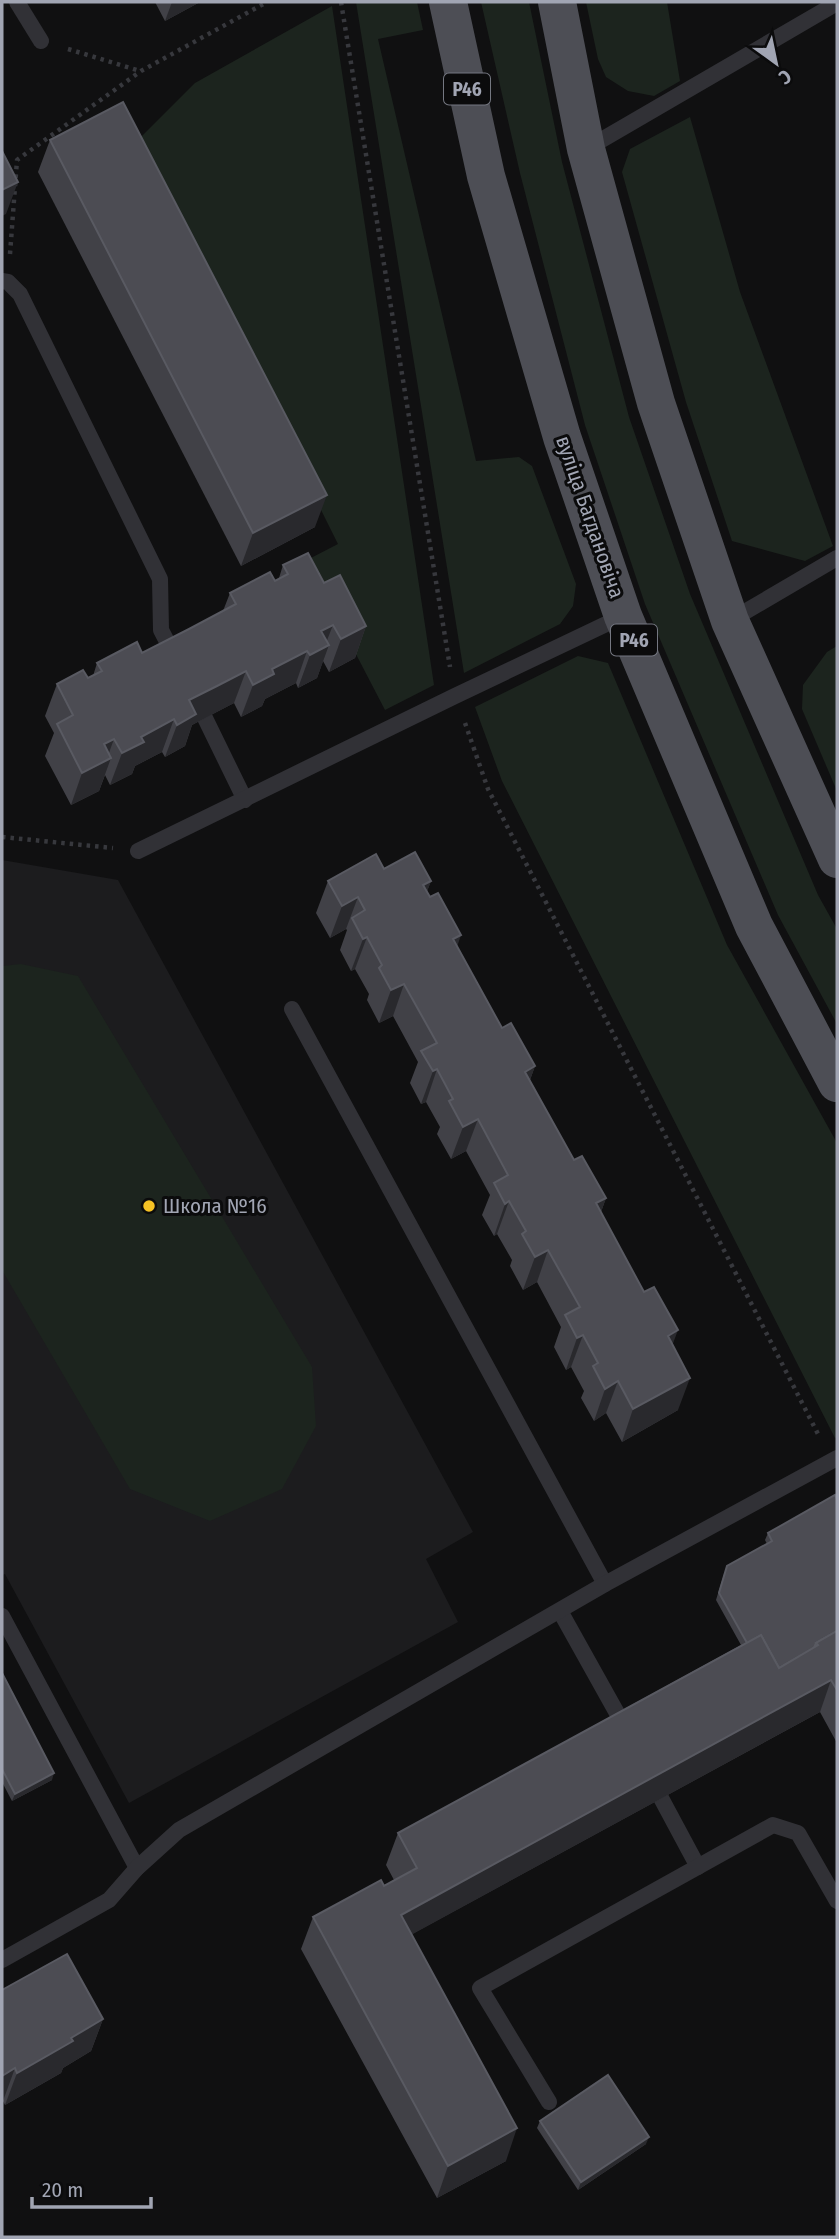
<svg xmlns="http://www.w3.org/2000/svg" width="839" height="2239" viewBox="0 0 839 2239" font-family="'Fira Sans Condensed',sans-serif">
<rect width="100%" height="100%" fill="#101011"/>
<!-- built -->
<polygon fill="#1c1c1e" points="2,860 118,880 473,1532 426,1559 458,1622 129,1803 5,1574 2,1575"/>
<!-- green -->
<g fill="#1c241e">
<polygon points="356,2 417,2 423,30 378,39 476,461 519,457 532,466 576,584 573,606 560,624 464,673"/>
<polygon points="481,2 529,2 562,162 629,417 690,594 818,895 837,929 837,1024 778,915 645,604 585,425 520,173"/>
<polygon points="586,2 667,2 680,81 654,96 628,91 606,77 598,59"/>
<polygon points="332,6 434,685 385,710 307,560 338,544 137,141 195,83"/>
<polygon points="690,117 740,292 833,546 805,561 732,541 686,402 622,172 630,149"/>
<polygon points="837,646 837,791 802,709 803,685 827,652"/>
<polygon points="578,656 608,663 727,945 837,1143 837,1437 835,1438 502,781 475,707"/>
<polygon points="21,964 78,976 312,1367 316,1426 282,1489 210,1521 130,1489 2,1270 2,966"/>
</g>
<g fill="none" stroke-linecap="round" stroke-linejoin="round">
<!-- path -->
<g stroke="#37383d" stroke-width="4.5" stroke-dasharray="3.5 5" stroke-linecap="butt">
<polyline points="341,2 450,667"/>
<polyline points="68,49 140,71"/>
<polyline points="10,254 17,160 141,71 267,2"/>
<polyline points="465,723 488,789 819,1436"/>
<polyline points="2,837 113,848"/>
</g>
<!-- lane -->
<g stroke="#313136" stroke-width="16">
<polyline points="17,2 41,41"/>
<polyline points="586,149 837,3"/>
<polyline points="2,281 8,282 20,294 160,579 161,630 176,659"/>
<polyline points="731,620 837,558"/>
<polyline points="205,718 245,800"/>
<polyline points="138,851 455,696 623,616"/>
<polyline points="292,1009 605,1584"/>
<polyline points="560,1611 627,1731"/>
<polyline points="2,1616 137,1868"/>
<polyline points="661,1798 698,1867"/>
<polyline points="2,1960 109,1900 137,1868 179,1830 605,1584 837,1458"/>
<polyline points="549,2102 480,1988 773,1825 798,1833 837,1901"/>
</g>
<!-- primary -->
<g stroke="#4d4e55" stroke-width="38">
<polyline points="448,2 486,176 562,437 623,616 754,926 837,1083"/>
<polyline points="557,2 586,149 656,403 730,621 837,859"/>
</g>
</g>
<!-- wall -->
<g fill="#414147">
<polygon points="155,2 200,2 165,21"/>
<polygon points="50,140 315,527 241,566 38,172"/>
<polygon points="283,565 324,583 366,626 355,658 329,672 323,661 317,678 298,688 296,683 265,699 262,706 241,717 234,703 205,718 192,725 185,746 165,757 162,752 135,766 132,774 110,785 105,775 99,791 71,805 45,756 54,733 45,716 57,684 88,678 93,676 97,663 142,653 223,611 230,593 275,581 279,578"/>
<polygon points="328,881 431,881 427,891 502,1028 535,1066 530,1080 574,1160 606,1198 601,1212 673,1345 678,1410 622,1442 606,1413 594,1421 581,1398 584,1391 571,1367 566,1370 554,1347 561,1327 537,1282 523,1290 510,1266 512,1260 497,1234 494,1236 482,1215 490,1195 466,1151 451,1159 437,1134 440,1127 426,1102 421,1104 410,1083 418,1062 393,1016 379,1023 367,1000 369,994 355,969 351,971 340,950 347,930 346,929 330,938 316,913"/>
<polygon points="837,1499 837,1743 820,1712 412,1934 506,2161 437,2198 301,1949 313,1917 384,1886 394,1880 386,1865 398,1833 741,1645 716,1600 724,1574 767,1544 765,1540 768,1533"/>
<polygon points="2,1673 52,1780 12,1801 2,1782"/>
<polygon points="2,1990 103,2019 91,2051 63,2068 61,2073 5,2105 3,2101 2,2101"/>
<polygon points="540,2121 646,2144 578,2190 537,2128"/>
</g>
<!-- shaded-wall -->
<g fill="#29292d">
<polygon points="172,2 200,2 165,21"/>
<polygon points="18,182 6,214 2,216 2,190"/>
<polygon points="327,495 315,527 241,566 253,533"/>
<polygon points="333,625 324,648 329,645 317,678 298,688 310,655 321,631"/>
<polygon points="366,626 355,658 329,672 341,639"/>
<polygon points="307,651 296,683 265,699 262,706 241,717 253,685 272,669"/>
<polygon points="246,671 234,703 192,725 185,746 165,757 177,725 189,700"/>
<polygon points="174,719 162,752 135,766 132,774 110,785 122,753 141,737"/>
<polygon points="114,739 106,761 111,758 99,791 71,805 82,773 104,744"/>
<polygon points="431,881 419,913 423,885"/>
<polygon points="358,897 346,929 330,938 342,906"/>
<polygon points="461,935 450,968 453,939"/>
<polygon points="367,937 355,969 351,971 363,939"/>
<polygon points="404,984 393,1016 379,1023 391,990"/>
<polygon points="535,1066 523,1099 525,1072"/>
<polygon points="437,1069 426,1102 421,1104 433,1071"/>
<polygon points="478,1119 466,1151 451,1159 463,1127"/>
<polygon points="606,1198 594,1231 596,1203"/>
<polygon points="509,1201 497,1234 494,1236 505,1204"/>
<polygon points="548,1250 537,1282 523,1290 535,1257"/>
<polygon points="678,1330 666,1362 668,1336"/>
<polygon points="583,1335 571,1367 566,1370 577,1338"/>
<polygon points="690,1378 678,1410 622,1442 633,1409"/>
<polygon points="618,1381 606,1413 594,1421 605,1389"/>
<polygon points="831,1680 820,1712 389,1947 401,1915"/>
<polygon points="54,1773 52,1780 12,1801 15,1794"/>
<polygon points="103,2019 91,2051 63,2068 61,2073 5,2105 17,2073 71,2038"/>
<polygon points="15,2068 3,2101 2,2101 2,2076"/>
<polygon points="517,2128 506,2161 437,2198 448,2166"/>
<polygon points="649,2137 646,2144 578,2190 581,2182"/>
</g>
<!-- building -->
<g fill="#4c4c53" stroke="#595a62" stroke-width="2">
<polygon points="123,102 327,495 253,533 50,140"/>
<polygon points="2,151 18,182 2,190"/>
<polygon points="308,553 324,583 340,575 366,626 341,639 333,625 321,631 329,645 310,655 307,651 272,669 274,674 253,685 246,671 217,686 189,700 196,714 177,725 174,719 141,737 144,742 122,753 114,739 104,744 111,758 82,773 57,724 73,715 57,684 83,670 88,678 102,671 97,663 137,642 142,653 189,629 236,604 230,593 270,572 275,581 288,574 283,565"/>
<polygon points="415,852 431,881 423,885 430,897 438,893 461,935 453,939 502,1028 511,1023 535,1066 525,1072 574,1160 582,1156 606,1198 596,1203 644,1292 654,1287 678,1330 668,1336 690,1378 633,1409 618,1381 605,1389 593,1366 598,1363 583,1335 577,1338 565,1315 580,1307 548,1250 535,1257 522,1234 526,1231 509,1201 505,1204 494,1183 508,1175 478,1119 463,1127 449,1101 453,1099 437,1069 433,1071 421,1051 437,1043 404,984 391,990 379,968 382,965 367,937 363,939 352,918 365,910 358,897 342,906 328,881 376,854 384,869"/>
<polygon points="835,1495 837,1499 837,1631 816,1643 814,1648 779,1668 761,1635 747,1643 719,1593 727,1566 772,1541 768,1533"/>
<polygon points="837,1631 837,1690 831,1680 401,1915 517,2128 448,2166 313,1917 381,1880 384,1886 417,1868 398,1833 761,1635 779,1668 818,1645 816,1643"/>
<polygon points="2,1673 54,1773 15,1794 2,1769"/>
<polygon points="67,1954 103,2019 71,2038 73,2041 17,2073 15,2068 2,2076 2,1990"/>
<polygon points="608,2075 649,2137 581,2182 540,2121"/>
</g>
<!-- markers -->
<circle fill="#f5c224" stroke="#0b0b0c" stroke-width="2.5" cx="149" cy="1206" r="7"/>
<g text-anchor="middle" dominant-baseline="central" stroke-width="6" stroke-linejoin="round" paint-order="stroke">
<!-- shield labels -->
<g fill="#0b0b0c" stroke="#747781" stroke-width="2">
<rect x="444" y="73.5" width="46" height="31" rx="5"/>
<rect x="611" y="624.5" width="46" height="31" rx="5"/>
</g>
<g font-size="19" font-weight="bold" fill="#a1a5b3">
<text x="467" y="89">Р46</text>
<text x="634" y="640">Р46</text>
</g>
<!-- street labels -->
<g font-size="21" fill="#a1a5b3" stroke="#0b0b0c">
<text transform="translate(590 517) rotate(71)">вуліца Багдановіча</text>
</g>
<!-- poi labels -->
<g font-size="21" fill="#a1a5b3" stroke="#0b0b0c" text-anchor="start">
<text x="163" y="1206">Школа №16</text>
</g>
</g>
<!-- border -->
<rect width="839" height="2239" fill="none" stroke="#a1a5b3" stroke-width="7"/>
<!-- north arrow -->
<g transform="translate(776 63) rotate(147)" stroke="#0b0b0c" stroke-width="5" paint-order="stroke">
<path d="M0-5L12 26L0 18L-12 26Z" fill="#a1a5b3"/>
<text y="-10" font-size="19" font-weight="bold" text-anchor="middle" fill="#a1a5b3">С</text>
</g>
<!-- scale -->
<path d="M32 2197v10h119v-10" fill="none" stroke="#a1a5b3" stroke-width="3.5"/>
<text x="42" y="2197" font-size="21" fill="#a1a5b3" stroke="#0b0b0c" stroke-width="5" paint-order="stroke">20 m</text>
</svg>
